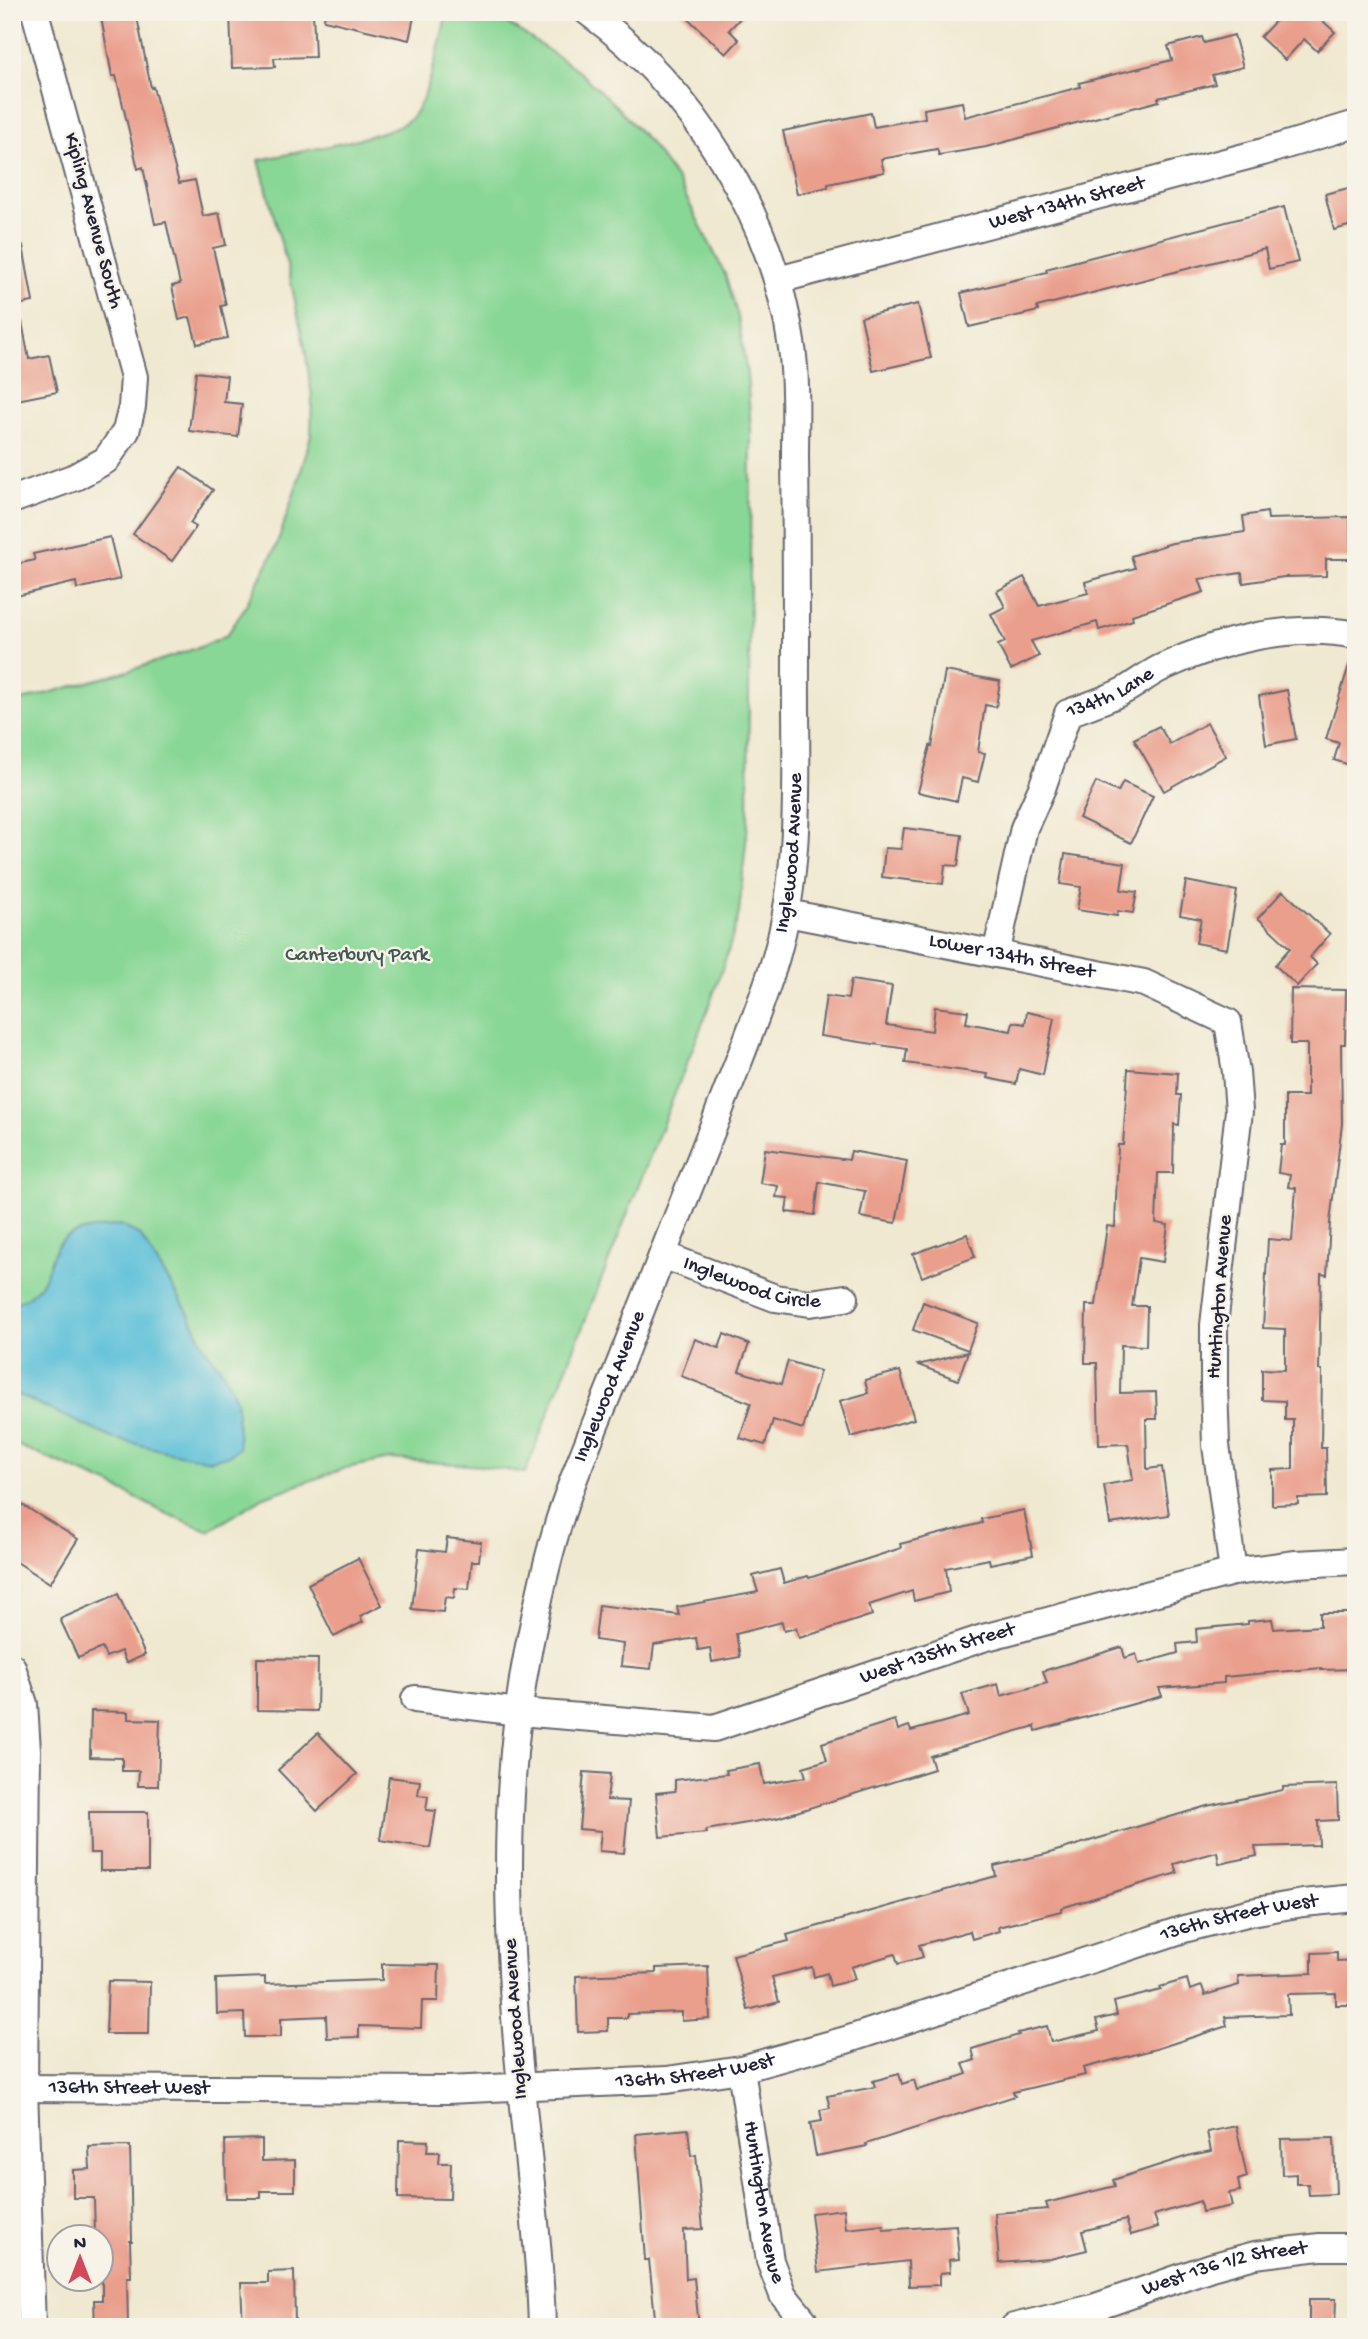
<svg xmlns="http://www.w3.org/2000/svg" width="1368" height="2339" viewBox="0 0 1368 2339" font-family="'Gochi Hand',sans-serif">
<rect width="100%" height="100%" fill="#f7f3e8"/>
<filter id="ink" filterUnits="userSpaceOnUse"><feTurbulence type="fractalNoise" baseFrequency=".0143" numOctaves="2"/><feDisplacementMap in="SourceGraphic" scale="14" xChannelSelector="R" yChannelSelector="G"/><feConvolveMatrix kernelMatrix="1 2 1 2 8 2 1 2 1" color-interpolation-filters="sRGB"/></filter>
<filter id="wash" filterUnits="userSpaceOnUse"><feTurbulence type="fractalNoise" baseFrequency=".00686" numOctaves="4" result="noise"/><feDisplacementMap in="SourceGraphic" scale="28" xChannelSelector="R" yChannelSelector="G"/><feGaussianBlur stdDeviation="1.57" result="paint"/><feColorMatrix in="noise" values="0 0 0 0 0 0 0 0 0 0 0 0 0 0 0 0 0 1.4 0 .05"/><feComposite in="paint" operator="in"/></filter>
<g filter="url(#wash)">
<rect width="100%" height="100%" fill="#f0e9d1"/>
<!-- green -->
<path fill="#89d796" stroke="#567c68" stroke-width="2" d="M447 12H489L521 32 575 68 615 105 649 142 678 181 725 274 738 317 747 374 751 431 748 822 739 913 728 952 707 1012 525 1473 482 1466 390 1459 346 1468 264 1497 209 1531 163 1512 111 1485 12 1443V703L128 671 203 646 227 635 244 609 276 547 298 482 311 435 312 397 305 349 290 277 259 160C290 153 390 137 410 119 428 102 441 38 447 12Z"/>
<!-- water -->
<path fill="#5abfd8" stroke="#3e708a" stroke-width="2" d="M120 1225 140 1235 187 1310 205 1348 222 1370 236 1399 239 1448 229 1455 211 1460 169 1452 112 1438 12 1392V1304C60 1288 40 1251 70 1235 82 1229 106 1227 120 1225Z"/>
<g id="blocks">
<!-- building -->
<g fill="#ea9e8c">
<polygon points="100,12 136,12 151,88 153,87 179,183 195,180 203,216 219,213 226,245 213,248 226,305 221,306 228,338 197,344 190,317 179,320 172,286 180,284 166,222 155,224 143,167 138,169 116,76 112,76"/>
<polygon points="230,12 313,12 315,57 274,58 275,67 232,68"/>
<polygon points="325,12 415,12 409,40 324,20"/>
<polygon points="681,12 746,12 729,30 739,40 726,54"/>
<polygon points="1284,12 1313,12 1335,32 1317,51 1304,39 1285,60 1260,37"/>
<polygon points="1234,35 1243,67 1212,75 1215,84 1158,98 1159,101 986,147 939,155 937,149 881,159 884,172 828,184 828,187 797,194 783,131 871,113 874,127 925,118 924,109 962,102 965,117 1080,87 1079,83 1172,60 1168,46 1202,37 1204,43"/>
<polygon points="1356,186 1356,224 1334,230 1325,194"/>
<polygon points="1284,207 1298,262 1269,269 1265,249 1037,307 1038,311 969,327 961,293 1047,272 1046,269"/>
<polygon points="23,246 33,302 12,306 12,247"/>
<polygon points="918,304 931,358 873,371 861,317"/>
<polygon points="22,322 29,359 49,355 57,392 12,401 12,323"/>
<polygon points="196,372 227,376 224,402 242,404 238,437 189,431"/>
<polygon points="181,467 213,490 190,523 196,527 172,561 133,534"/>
<polygon points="1267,512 1268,519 1350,517 1351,559 1326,559 1326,576 1284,577 1243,583 1242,573 1199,579 1204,592 1132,615 1133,620 1099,630 1097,622 1031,641 1039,656 1011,670 998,645 1005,642 991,614 1005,607 997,591 1024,577 1039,606 1088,593 1085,582 1135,568 1131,556 1172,543 1245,532 1243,516"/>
<polygon points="110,537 120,579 77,589 76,582 12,597 12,565 35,560 33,554"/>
<polygon points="1351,659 1356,660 1356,767 1334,760 1339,743 1326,739"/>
<polygon points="945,671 1000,681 996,707 985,705 978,752 985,753 978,782 962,778 957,801 918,792 930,746 932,747"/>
<polygon points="1287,690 1296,739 1266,745 1259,696"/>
<polygon points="1207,723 1226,756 1164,791 1134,739 1159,726 1170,744"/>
<polygon points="1096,782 1118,792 1123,782 1153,796 1131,843 1079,818"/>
<polygon points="904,828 962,835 958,866 945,865 943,884 882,877 885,848 901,849"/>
<polygon points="1065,854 1125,863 1121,890 1137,892 1133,913 1118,911 1117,916 1077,910 1081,887 1060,884"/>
<polygon points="1186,881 1237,891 1227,949 1196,943 1201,919 1180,915"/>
<polygon points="1283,891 1330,934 1310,957 1317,964 1297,986 1275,965 1290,948 1258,918"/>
<polygon points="851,980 892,986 886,1025 932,1031 935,1007 968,1011 966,1023 1011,1031 1013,1022 1025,1024 1027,1012 1054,1018 1043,1075 1019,1069 1016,1084 987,1078 988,1074 905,1063 907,1049 820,1036 826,996 848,999"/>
<polygon points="1291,989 1346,990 1345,1044 1341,1044 1342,1124 1330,1222 1327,1275 1321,1274 1319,1370 1322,1370 1321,1448 1326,1448 1327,1497 1298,1498 1298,1504 1272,1505 1272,1470 1293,1469 1293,1420 1285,1420 1285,1401 1262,1400 1262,1369 1285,1370 1285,1329 1263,1328 1268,1239 1292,1241 1296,1188 1288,1187 1290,1175 1278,1173 1281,1145 1285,1145 1285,1096 1307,1096 1307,1044 1290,1044"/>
<polygon points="1128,1069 1178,1073 1177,1095 1181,1095 1179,1125 1174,1124 1173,1173 1158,1173 1156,1223 1168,1225 1163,1262 1139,1258 1132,1306 1147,1306 1146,1346 1121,1345 1120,1393 1156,1392 1157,1419 1146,1419 1147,1469 1162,1467 1169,1515 1110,1524 1104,1485 1133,1480 1128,1444 1099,1445 1097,1363 1085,1363 1086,1305 1096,1305 1107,1226 1115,1227 1118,1145 1123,1145"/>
<polygon points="765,1149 849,1160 851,1151 907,1161 896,1223 860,1217 865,1191 819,1182 815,1215 786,1212 788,1198 776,1197 778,1186 760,1183"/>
<polygon points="967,1234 975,1257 922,1277 913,1254"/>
<polygon points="923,1302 978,1323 968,1350 913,1330"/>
<polygon points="724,1334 749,1344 739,1371 781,1384 788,1361 820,1371 803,1429 773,1420 765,1445 740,1438 751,1403 681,1376 695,1339 719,1348"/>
<polygon points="968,1352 958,1380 918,1365"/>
<polygon points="900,1371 914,1419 851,1437 840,1401 868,1393 865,1380"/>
<polygon points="21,1504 78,1539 50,1583 12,1559 12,1519"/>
<polygon points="1024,1510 1033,1555 990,1564 989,1559 946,1568 949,1592 914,1601 912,1591 869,1605 872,1615 823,1631 799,1638 796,1628 784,1631 782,1622 736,1634 740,1657 712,1662 710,1648 698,1650 696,1638 654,1645 651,1669 621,1666 623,1644 595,1640 599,1605 679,1615 677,1607 758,1592 753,1576 780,1569 784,1583 808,1576 809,1578 901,1548 900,1544 982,1523 981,1519"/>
<polygon points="447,1538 481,1542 479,1561 472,1561 469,1589 455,1588 454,1598 445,1597 443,1612 412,1609 419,1549 445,1552"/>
<polygon points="358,1558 382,1605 360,1616 363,1622 334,1637 308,1584"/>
<polygon points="118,1594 145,1655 126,1663 121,1651 106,1657 102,1648 78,1658 60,1619"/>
<polygon points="1320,1613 1348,1613 1348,1624 1356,1624 1356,1669 1321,1670 1321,1668 1224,1677 1224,1683 1159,1688 1162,1696 1036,1731 1035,1726 930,1756 934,1769 777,1818 706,1830 707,1833 660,1837 656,1793 675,1791 675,1780 727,1774 726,1770 760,1764 764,1784 806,1777 803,1767 827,1760 822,1743 895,1720 898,1730 909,1726 911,1731 969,1715 962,1694 998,1684 1001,1696 1047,1683 1043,1671 1122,1647 1125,1658 1136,1654 1139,1664 1178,1653 1177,1644 1197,1642 1196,1629 1248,1624 1248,1621 1272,1619 1274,1629 1320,1626"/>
<polygon points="257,1658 318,1659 317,1711 257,1710"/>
<polygon points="91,1711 128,1712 128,1719 160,1720 158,1786 138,1786 139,1771 122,1771 122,1758 90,1757"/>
<polygon points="318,1733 357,1774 317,1811 278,1770"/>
<polygon points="584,1772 610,1774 607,1800 629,1801 624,1853 599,1851 601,1831 579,1829"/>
<polygon points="389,1777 420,1781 418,1795 428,1796 426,1810 436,1811 430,1848 380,1840"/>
<polygon points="1337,1785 1338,1820 1318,1821 1319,1845 1255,1847 1257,1856 1219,1864 1217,1852 1174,1864 1177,1873 1061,1908 1061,1911 998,1927 999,1931 972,1939 970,1931 919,1945 923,1957 898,1964 895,1954 851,1967 855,1979 830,1986 827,1973 814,1977 812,1967 772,1977 779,2002 748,2010 733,1955 789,1941 787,1935 996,1876 994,1866 1046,1854 1207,1806 1283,1790 1283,1787"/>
<polygon points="89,1812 148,1812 148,1871 100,1871 100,1853 90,1853"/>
<polygon points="1337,1952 1337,1961 1356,1960 1356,2005 1336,2005 1336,1993 1288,1994 1289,2015 1225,2017 1227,2026 1156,2049 1083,2068 1085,2075 1013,2092 1015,2096 866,2144 867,2146 816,2156 810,2123 822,2121 820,2110 830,2108 827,2096 875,2087 873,2081 899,2074 902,2084 914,2080 917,2090 955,2080 955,2078 967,2074 963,2064 975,2060 972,2049 1019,2035 1018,2033 1047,2026 1051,2042 1099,2031 1096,2020 1117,2015 1114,2002 1161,1990 1160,1987 1187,1979 1190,1990 1202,1986 1205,1995 1239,1985 1238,1976 1312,1973 1312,1953"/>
<polygon points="382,1964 439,1965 438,2001 422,2001 421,2028 359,2026 359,2037 327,2038 326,2016 281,2018 281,2037 245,2037 244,2013 217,2014 216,1979 265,1977 265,1984 382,1980"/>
<polygon points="708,1966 710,2019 682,2021 682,2012 627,2014 627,2018 608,2018 608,2031 578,2032 576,1976 656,1973 656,1968"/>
<polygon points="108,1981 150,1982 149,2034 106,2034"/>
<polygon points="1236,2126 1247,2177 1238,2180 1240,2191 1229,2193 1232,2206 1202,2212 1200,2201 1154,2215 1158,2227 1131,2235 1126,2220 1082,2231 1087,2250 1050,2259 999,2263 995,2213 1048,2209 1046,2203 1115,2186 1113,2180 1191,2155 1211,2151 1207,2132"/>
<polygon points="688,2129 691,2156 696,2155 703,2229 684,2230 686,2279 694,2278 699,2327 656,2327 649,2260 645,2260 636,2134"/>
<polygon points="1334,2138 1336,2194 1309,2195 1308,2184 1296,2184 1296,2174 1282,2175 1281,2139"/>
<polygon points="262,2139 262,2161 295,2160 295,2191 261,2191 261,2198 226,2198 225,2140"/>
<polygon points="399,2140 428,2141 427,2152 440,2152 439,2163 451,2163 450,2199 398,2198"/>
<polygon points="130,2146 132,2241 130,2241 131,2277 127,2277 128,2327 95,2327 94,2300 102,2300 102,2237 95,2237 94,2198 73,2198 73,2170 90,2169 89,2147"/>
<polygon points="844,2209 846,2229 883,2225 884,2230 956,2225 959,2259 949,2260 950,2272 940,2273 940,2285 909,2286 908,2261 818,2272 811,2213"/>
<polygon points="294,2271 295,2327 243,2327 241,2283 268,2283 268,2272"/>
<polygon points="1309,2299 1336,2299 1335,2327 1309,2327"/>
</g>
</g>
</g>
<g filter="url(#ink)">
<use href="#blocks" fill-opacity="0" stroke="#6a6870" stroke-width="2"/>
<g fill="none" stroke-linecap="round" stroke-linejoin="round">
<defs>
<g id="minor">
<path id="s1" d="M778 280 1263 152 1356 124"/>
<polyline points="12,500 75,477 106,460 126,431 132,407 134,377 35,12"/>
<path id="s2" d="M787 913 1144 983 1228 1022 1236 1072 1239 1111 1214 1325V1385L1216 1445 1233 1572"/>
<path id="s3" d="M996 954 1024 828 1042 788 1068 713C1087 706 1109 699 1127 689 1139 682 1151 672 1163 667 1221 640 1293 622 1356 635"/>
<path id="s4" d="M663 1255 775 1298 810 1303 845 1298"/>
<polyline points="12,1667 24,1704 27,1750 24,2088 32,2327"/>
<path id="s5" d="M415 1699 519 1712 714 1728 983 1638 1233 1572 1296 1564 1356 1561"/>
<path id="s6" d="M741 2069 770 2261 783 2295 804 2321 800 2327"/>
<path id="s7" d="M12 2088 447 2090 667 2080 741 2069 846 2040 1184 1929 1251 1912 1303 1903 1356 1898"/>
<path id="s8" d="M542 2327C540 2249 529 2173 522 2096 507 1947 500 1792 529 1646 539 1598 549 1549 565 1503 582 1454 604 1405 623 1356 654 1276 685 1197 717 1117 737 1064 760 1011 776 957 803 863 795 762 796 665 796 596 796 527 795 458 795 422 797 384 792 348 774 218 693 89 588 12"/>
<path id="s9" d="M1014 2327 1093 2308 1211 2267 1255 2255 1320 2247H1356"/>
</g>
</defs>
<!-- minor casing -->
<use href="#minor" stroke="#6a6870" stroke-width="30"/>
<!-- minor -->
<use href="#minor" stroke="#fff" stroke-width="26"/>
</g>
</g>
<g text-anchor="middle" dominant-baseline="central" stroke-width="5" stroke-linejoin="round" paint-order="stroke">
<!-- street labels -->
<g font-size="21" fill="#22223b" stroke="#f7f3e8">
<text stroke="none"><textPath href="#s1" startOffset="299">West 134th Street</textPath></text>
<text transform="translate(92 221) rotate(75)">Kipling Avenue South</text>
<text stroke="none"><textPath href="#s3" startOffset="299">134th Lane</textPath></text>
<text stroke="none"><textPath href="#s8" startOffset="1522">Inglewood Avenue</textPath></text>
<text stroke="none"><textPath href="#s2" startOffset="229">Lower 134th Street</textPath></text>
<text stroke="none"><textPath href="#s4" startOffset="94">Inglewood Circle</textPath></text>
<text transform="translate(1221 1297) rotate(-86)">Huntington Avenue</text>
<text stroke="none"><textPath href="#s8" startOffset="956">Inglewood Avenue</textPath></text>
<text stroke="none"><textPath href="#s5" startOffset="536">West 135th Street</textPath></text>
<text stroke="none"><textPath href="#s7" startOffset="1251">136th Street West</textPath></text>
<text transform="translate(517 2019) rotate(-94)">Inglewood Avenue</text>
<text stroke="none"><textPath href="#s7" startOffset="684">136th Street West</textPath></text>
<text stroke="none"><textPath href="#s7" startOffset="117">136th Street West</textPath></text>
<text stroke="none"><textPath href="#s6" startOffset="135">Huntington Avenue</textPath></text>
<text stroke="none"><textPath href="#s9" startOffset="219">West 136 1/2 Street</textPath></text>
</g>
<!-- park labels -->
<g font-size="21" fill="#415856" stroke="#f7f3e8">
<text x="357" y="956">Canterbury Park</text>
</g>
</g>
<!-- margin -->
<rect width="1368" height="2339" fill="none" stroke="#f7f3e8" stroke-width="42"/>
<!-- north arrow -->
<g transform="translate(80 2258)"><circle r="33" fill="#f7f3e8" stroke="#a29fa3" stroke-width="2"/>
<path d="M0-5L12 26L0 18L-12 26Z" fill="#d1495b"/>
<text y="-10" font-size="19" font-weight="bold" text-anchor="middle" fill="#22223b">N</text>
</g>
</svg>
